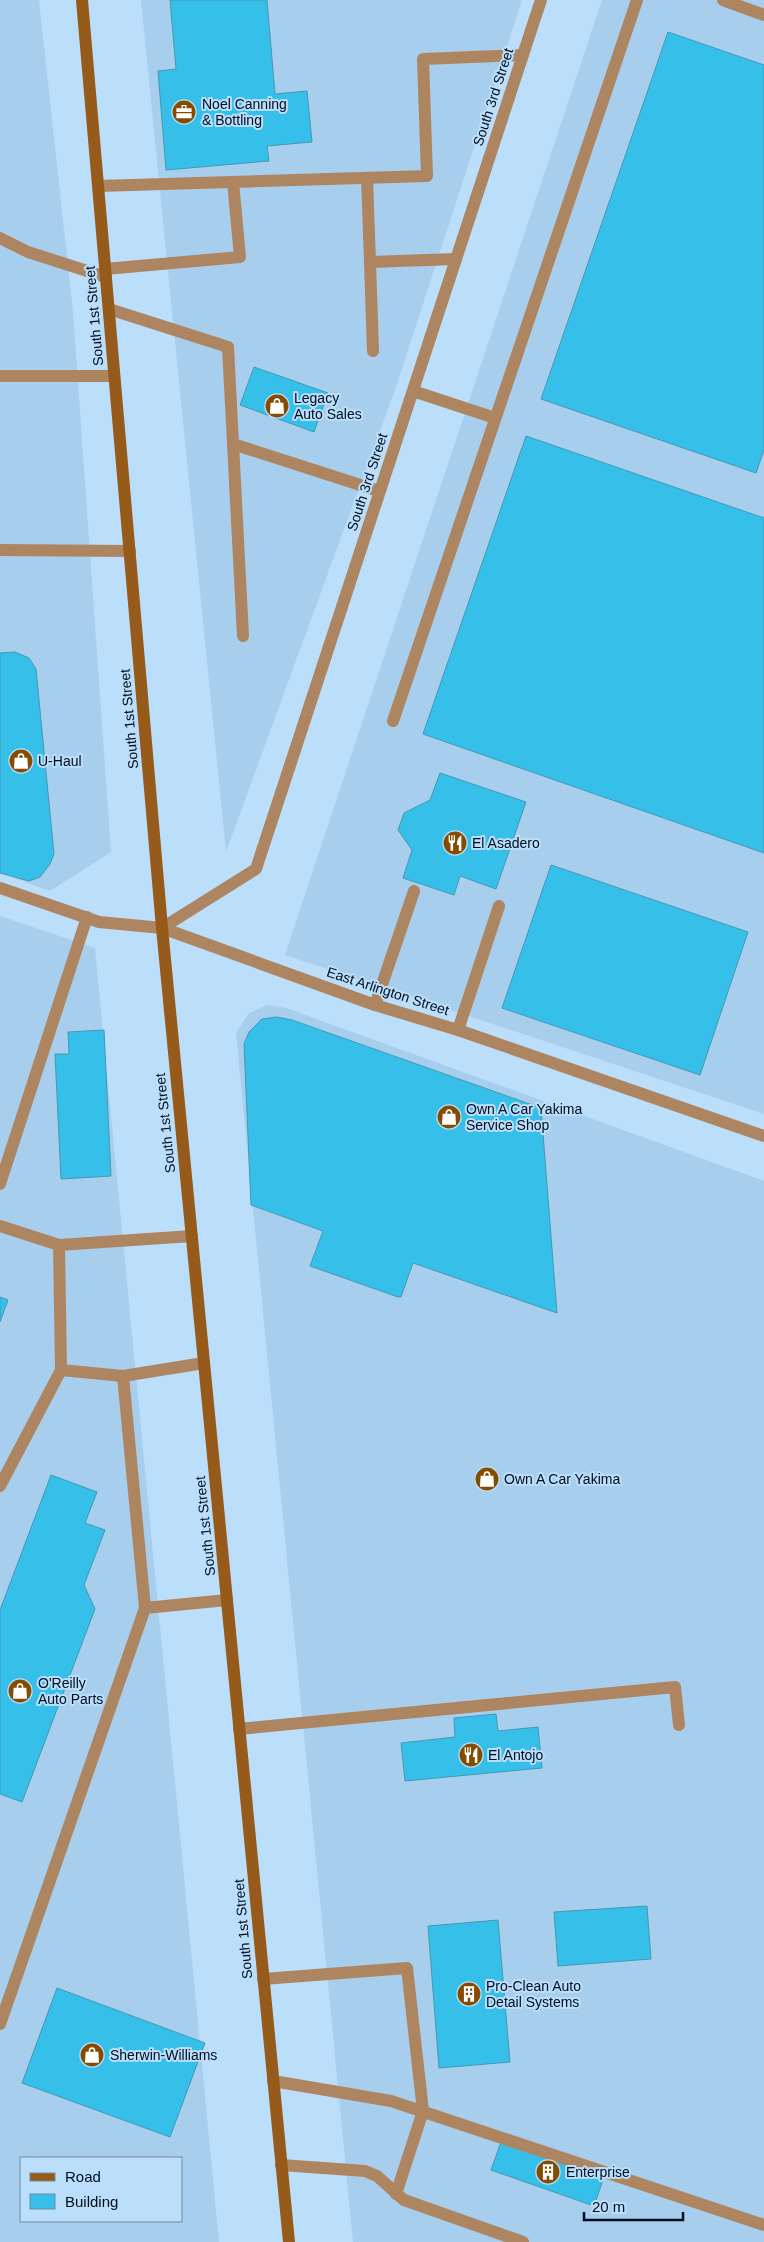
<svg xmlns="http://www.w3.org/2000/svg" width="764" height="2242" viewBox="0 0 764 2242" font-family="Arial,sans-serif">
<rect width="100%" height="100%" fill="#bbdefb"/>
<!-- built -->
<g fill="#a8ceed" fill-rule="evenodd">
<polygon points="0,0 39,0 73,312 111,852 50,891 0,873"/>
<polygon points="141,0 522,0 396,387 226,852"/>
<polygon points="602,0 764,0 764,1114 285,955"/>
<path d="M0 916 95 948 219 2242H0ZM21 2158H181V2221H21Z"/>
<polygon points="267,1005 286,1008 764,1181 764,2242 353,2242 236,1033 249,1013"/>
</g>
<!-- building -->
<g fill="#36c0e9" stroke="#4498b4">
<polygon points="170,0 267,0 275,94 307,91 312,142 267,146 269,161 166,170 158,71 176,69"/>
<polygon points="668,32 764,65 764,450 756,473 541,399"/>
<polygon points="254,367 328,393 314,432 240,405"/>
<polygon points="526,436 764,518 764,853 423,734"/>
<polygon points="15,652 29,658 36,669 54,854 50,864 40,877 29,881 0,873 0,653"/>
<polygon points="440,773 526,802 496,889 460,876 454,895 403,878 412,850 398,830 404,813 430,800"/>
<polygon points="551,865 748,932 700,1075 502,1008"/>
<polygon points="277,1017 292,1020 541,1108 557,1313 413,1263 401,1297 398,1297 310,1266 323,1231 251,1205 244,1044 249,1032 262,1019"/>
<polygon points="104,1030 111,1176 61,1179 55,1054 69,1054 68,1032"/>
<polygon points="0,1297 8,1300 0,1322"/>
<polygon points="51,1475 97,1492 85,1523 105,1530 84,1585 95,1609 22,1802 0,1794 0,1610"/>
<polygon points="496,1714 498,1731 538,1727 542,1768 405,1781 401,1743 455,1737 454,1718"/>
<polygon points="647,1906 651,1959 558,1966 554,1912"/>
<polygon points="498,1920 510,2062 439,2068 428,1926"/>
<polygon points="57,1988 205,2043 170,2137 22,2083"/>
<polygon points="502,2139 605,2174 594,2206 491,2170"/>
</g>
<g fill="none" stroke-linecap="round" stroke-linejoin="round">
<!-- service -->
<g stroke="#ae8561" stroke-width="12">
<polyline points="723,0 764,15"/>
<polyline points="367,178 370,262 456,259"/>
<polyline points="98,186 427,176 423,59 523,55"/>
<polyline points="0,238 28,252 106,277"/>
<polyline points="370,262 373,351"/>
<polyline points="105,269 240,257 233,182"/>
<polyline points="109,309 228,347 243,636"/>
<polyline points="0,376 114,376"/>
<polyline points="413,391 495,418"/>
<polyline points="233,444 379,491"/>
<polyline points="0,550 130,551"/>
<polyline points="393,721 637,0"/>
<polyline points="375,1005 414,891"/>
<polyline points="458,1030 499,906"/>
<polyline points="0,1184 87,917"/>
<polyline points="0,1226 59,1245"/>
<polyline points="123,1376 61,1370 59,1245 192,1236"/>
<polyline points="0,1486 61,1370"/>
<polyline points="145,1608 123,1376 204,1363"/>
<polyline points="239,1729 675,1687 679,1725"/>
<polyline points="263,1979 407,1968 423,2111 396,2194"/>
<polyline points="0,2024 145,1608 227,1600"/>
<polyline points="273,2081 391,2101 764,2225"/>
<polyline points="281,2165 365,2171 377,2176 404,2200 523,2242"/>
</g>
<!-- minor -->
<g stroke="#ae8561" stroke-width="12">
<polyline points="0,888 99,922 162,928 375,1005 458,1030 764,1136"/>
<polyline points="162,928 256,869 541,0"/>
</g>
<!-- secondary -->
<polyline stroke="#965b1b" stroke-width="12" points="82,0 162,928 289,2242"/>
</g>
<!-- icons -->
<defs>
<symbol id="office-disc" viewBox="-11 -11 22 22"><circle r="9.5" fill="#854b00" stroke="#bbdefb"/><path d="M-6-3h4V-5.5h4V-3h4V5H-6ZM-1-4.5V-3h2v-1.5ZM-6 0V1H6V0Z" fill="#fff"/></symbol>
<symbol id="shop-disc" viewBox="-11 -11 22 22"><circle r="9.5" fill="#854b00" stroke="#bbdefb"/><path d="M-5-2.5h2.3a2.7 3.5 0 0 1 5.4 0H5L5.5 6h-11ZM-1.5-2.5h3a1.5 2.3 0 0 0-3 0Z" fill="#fff"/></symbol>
<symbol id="restaurant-disc" viewBox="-11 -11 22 22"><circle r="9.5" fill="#854b00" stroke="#bbdefb"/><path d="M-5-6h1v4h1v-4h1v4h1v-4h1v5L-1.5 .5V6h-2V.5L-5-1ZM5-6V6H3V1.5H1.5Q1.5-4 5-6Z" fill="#fff"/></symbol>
<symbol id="building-disc" viewBox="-11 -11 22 22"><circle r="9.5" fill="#854b00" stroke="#bbdefb"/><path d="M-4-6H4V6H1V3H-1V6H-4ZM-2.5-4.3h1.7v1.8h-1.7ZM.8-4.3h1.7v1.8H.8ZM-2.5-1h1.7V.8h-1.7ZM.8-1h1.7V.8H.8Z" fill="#fff"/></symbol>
</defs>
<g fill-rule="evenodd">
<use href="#office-disc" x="170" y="98" width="28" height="28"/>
<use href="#shop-disc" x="263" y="392" width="28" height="28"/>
<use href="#shop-disc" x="7" y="747" width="28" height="28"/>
<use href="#restaurant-disc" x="441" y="829" width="28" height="28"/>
<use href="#shop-disc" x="435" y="1103" width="28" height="28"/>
<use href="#shop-disc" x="473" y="1465" width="28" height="28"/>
<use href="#shop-disc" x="6" y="1677" width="28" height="28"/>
<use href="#restaurant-disc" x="457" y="1741" width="28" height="28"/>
<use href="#building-disc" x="455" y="1980" width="28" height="28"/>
<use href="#shop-disc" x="78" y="2041" width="28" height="28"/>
<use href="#building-disc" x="534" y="2158" width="28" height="28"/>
</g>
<g text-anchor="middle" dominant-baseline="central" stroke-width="4" stroke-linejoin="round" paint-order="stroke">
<!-- street labels -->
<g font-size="14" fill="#000d1d" stroke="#bbdefb">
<text transform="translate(493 97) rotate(-72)">South 3rd Street</text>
<text transform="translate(94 316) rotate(-95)">South 1st Street</text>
<text transform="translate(367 482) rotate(-72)">South 3rd Street</text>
<text transform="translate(129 719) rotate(-95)">South 1st Street</text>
<text transform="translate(388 991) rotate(18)">East Arlington Street</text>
<text transform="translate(165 1123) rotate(-96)">South 1st Street</text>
<text transform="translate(205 1526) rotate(-96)">South 1st Street</text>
<text transform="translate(243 1929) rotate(-95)">South 1st Street</text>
</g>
<!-- poi labels -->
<g font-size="14" fill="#000d1d" stroke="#bbdefb" text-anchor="start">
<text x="202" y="104">Noel Canning<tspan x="202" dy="16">&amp; Bottling</tspan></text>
<text x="294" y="398">Legacy<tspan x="294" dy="16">Auto Sales</tspan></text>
<text x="38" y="761">U-Haul</text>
<text x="472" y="843">El Asadero</text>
<text x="466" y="1109">Own A Car Yakima<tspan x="466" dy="16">Service Shop</tspan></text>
<text x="504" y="1479">Own A Car Yakima</text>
<text x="38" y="1683">O'Reilly<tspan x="38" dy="16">Auto Parts</tspan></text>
<text x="488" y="1755">El Antojo</text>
<text x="486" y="1986">Pro-Clean Auto<tspan x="486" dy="16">Detail Systems</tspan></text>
<text x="110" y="2055">Sherwin-Williams</text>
<text x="566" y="2172">Enterprise</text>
</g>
</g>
<!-- legend -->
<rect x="20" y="2157" width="162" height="65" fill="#bbdefb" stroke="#708aa2"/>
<rect x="30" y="2173" width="25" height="8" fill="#965b1b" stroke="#708aa2"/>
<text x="65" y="2182" font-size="15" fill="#000d1d">Road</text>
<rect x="30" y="2194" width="25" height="15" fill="#36c0e9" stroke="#708aa2"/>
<text x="65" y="2207" font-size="15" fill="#000d1d">Building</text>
<!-- scale -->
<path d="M584 2212v8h99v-8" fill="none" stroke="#000d1d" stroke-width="2.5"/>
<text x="592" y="2212" font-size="15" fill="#000d1d" stroke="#bbdefb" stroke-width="4" paint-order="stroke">20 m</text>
</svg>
